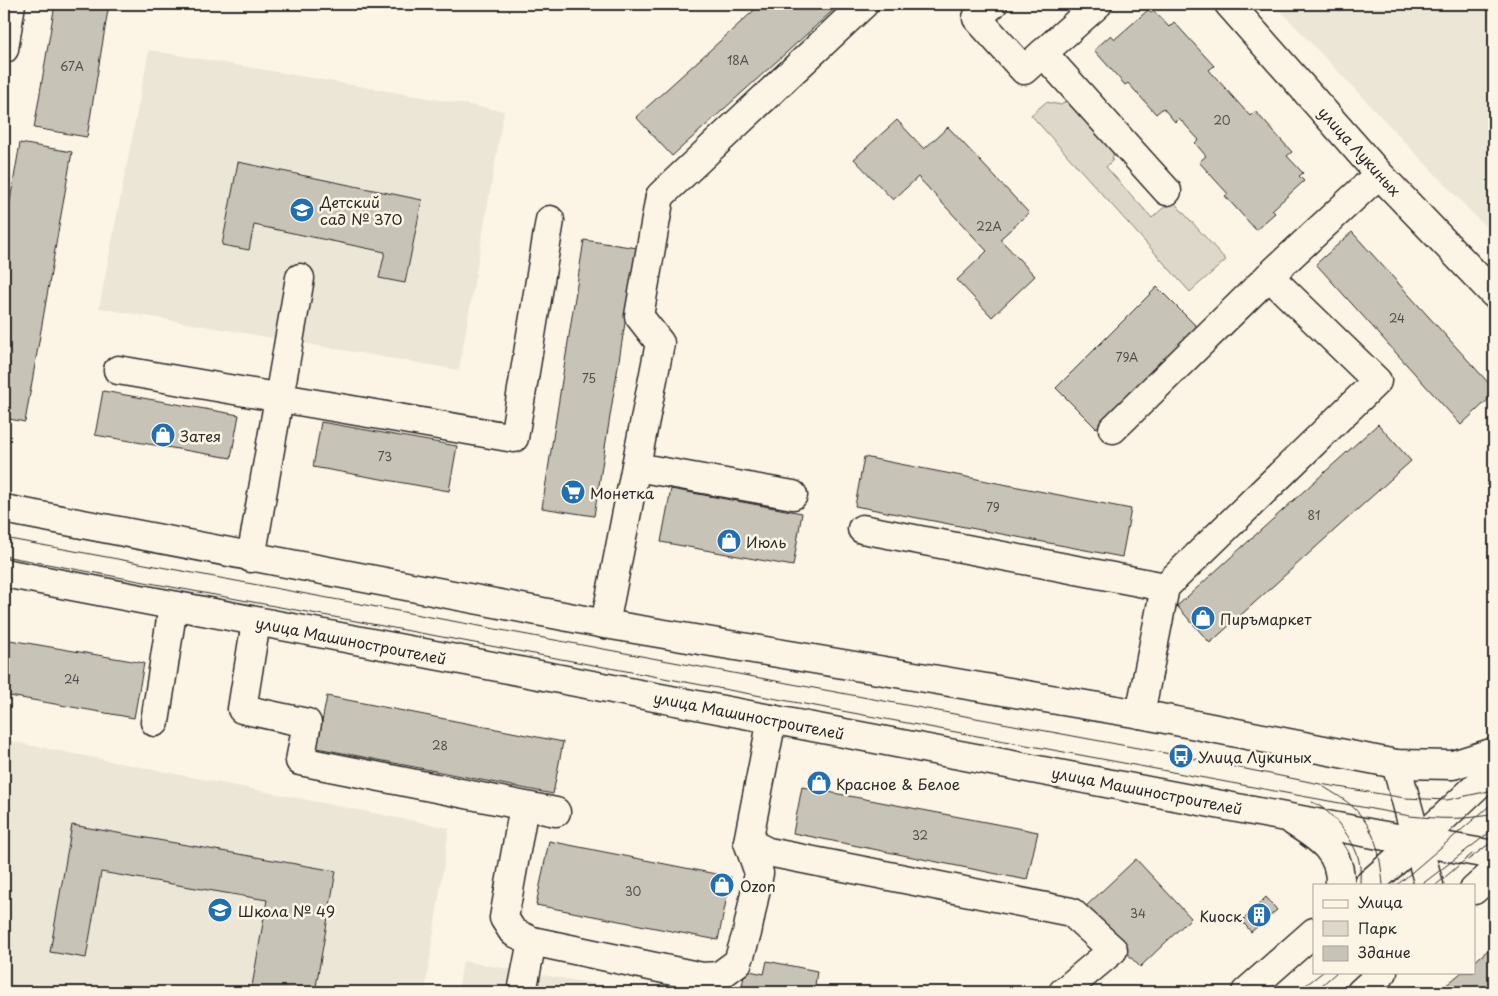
<svg xmlns="http://www.w3.org/2000/svg" width="1498" height="996" viewBox="0 0 1498 996" font-family="'Playpen Sans',sans-serif">
<rect width="100%" height="100%" fill="#fcf5e5"/>
<filter id="ink" filterUnits="userSpaceOnUse"><feTurbulence type="fractalNoise" baseFrequency=".02" numOctaves="2"/><feDisplacementMap in="SourceGraphic" scale="10" xChannelSelector="R" yChannelSelector="G"/><feConvolveMatrix kernelMatrix="1 2 1 2 8 2 1 2 1" color-interpolation-filters="sRGB"/></filter>
<g filter="url(#ink)">
<!-- built -->
<g fill="#ece6d7">
<polygon points="1274,4 1494,4 1494,236"/>
<polygon points="149,50 504,111 459,370 99,308"/>
<polygon points="4,740 449,828 425,992 4,992"/>
<polygon points="463,961 640,992 458,992"/>
</g>
<!-- green -->
<polygon fill="#ded8ca" stroke="#84827a" points="1069,99 1114,149 1112,161 1106,167 1152,218 1172,200 1226,260 1190,292 1031,115 1046,102 1061,105"/>
<!-- building -->
<g fill="#c8c3b7" stroke="#2b2b2b">
<polygon points="55,4 109,4 87,137 34,128"/>
<polygon points="761,4 840,4 672,156 636,117"/>
<polygon points="1148,10 1151,13 1154,11 1169,27 1174,22 1214,66 1209,70 1250,116 1255,111 1292,152 1287,156 1303,173 1299,176 1304,181 1272,210 1275,213 1256,230 1225,196 1228,194 1199,162 1206,156 1195,143 1199,140 1179,118 1175,122 1163,108 1156,114 1128,83 1125,85 1094,50 1111,35 1115,39"/>
<polygon points="897,120 924,149 948,127 1029,213 1000,239 1035,276 992,317 957,280 987,251 918,177 893,200 854,159"/>
<polygon points="20,143 72,152 25,422 4,418 4,236"/>
<polygon points="238,162 422,200 405,283 379,278 385,252 254,225 249,250 222,245"/>
<polygon points="1352,232 1494,389 1494,394 1461,425 1316,264"/>
<polygon points="584,240 637,248 594,516 542,508"/>
<polygon points="1157,287 1197,327 1096,428 1056,388"/>
<polygon points="103,391 239,415 231,458 95,435"/>
<polygon points="321,422 457,446 449,491 313,467"/>
<polygon points="1378,424 1411,461 1210,643 1177,606"/>
<polygon points="864,457 1131,509 1122,557 855,506"/>
<polygon points="671,489 802,513 793,566 661,542"/>
<polygon points="4,639 144,663 134,718 4,695"/>
<polygon points="327,696 563,742 553,794 317,748"/>
<polygon points="802,787 1038,832 1027,880 793,833"/>
<polygon points="72,825 336,871 315,992 251,992 267,900 101,872 86,958 50,952"/>
<polygon points="549,841 731,877 718,940 536,905"/>
<polygon points="1136,859 1191,918 1140,967 1084,908"/>
<polygon points="1266,897 1277,910 1251,932 1242,921"/>
<polygon points="1494,945 1494,992 1438,992 1462,972 1474,972 1474,962"/>
<polygon points="767,961 817,971 815,986 811,992 741,992 745,970 764,974"/>
<polygon points="549,988 572,992 548,992"/>
</g>
<g fill="none" stroke-linecap="round" stroke-linejoin="round">
<defs>
<g id="minor">
<polyline points="993,4 977,18 1024,70 1043,53"/>
<polyline points="1098,4 1043,53 1167,191"/>
<polyline points="1229,4 1379,174 1494,294"/>
<polyline points="4,49 11,4"/>
<polyline points="118,370 514,438 550,220"/>
<polyline points="1113,429 1269,276 1379,174"/>
<polyline points="636,467 793,495"/>
<polyline points="862,529 1165,587"/>
<polyline points="251,558 300,278"/>
<polyline points="256,622 242,709 307,723 300,761 556,812"/>
<polyline points="605,624 660,343 639,316 660,196 864,4"/>
<polyline points="1140,714 1165,587 1377,381 1269,276"/>
<polyline points="772,719 748,842 768,852 1071,912 1113,950 1063,992"/>
<polyline points="155,722 173,606"/>
<polyline points="524,806 504,918 513,932 532,941 702,977 719,976 738,962 747,933 759,873 748,842"/>
<polyline points="522,992 532,941"/>
</g>
<g id="major">
<polyline points="4,509 605,624 1140,714 1396,764 1453,765 1494,752"/>
<polyline points="4,573 1374,834 1494,855"/>
<polyline points="1396,764 1429,885"/>
<path d="M1294 822C1318 837 1342 852 1340 885"/>
<polyline points="1368,885 1425,835 1494,770"/>
<polyline points="1474,890 1494,872"/>
<polyline points="1246,992 1314,932"/>
<polyline points="1361,992 1383,972"/>
</g>
</defs>
<!-- minor casing -->
<use href="#minor" stroke="#2b2b2b" stroke-width="31"/>
<!-- major casing -->
<use href="#major" stroke="#2b2b2b" stroke-width="31"/>
<!-- minor -->
<use href="#minor" stroke="#fcf5e5" stroke-width="28"/>
<!-- major -->
<use href="#major" stroke="#fcf5e5" stroke-width="28"/>
<!-- tram -->
<g stroke="#2b2b2b" stroke-width="1">
<polyline points="4,538 1181,756 1320,784 1405,798 1447,800 1494,790"/>
<path d="M4 556 1410 816C1439 819 1466 820 1494 814"/>
<path d="M1324 787C1333 793 1345 799 1353 807 1376 830 1380 853 1383 885"/>
<path d="M1312 802C1331 809 1355 841 1359 861 1361 869 1360 877 1360 885"/>
<polyline points="1468,860 1494,840"/>
<polyline points="1397,885 1494,802"/>
<polyline points="1421,885 1494,829"/>
<polyline points="1436,885 1472,854"/>
<polyline points="1297,992 1323,972"/>
<polyline points="1314,992 1337,972"/>
</g>
</g>
</g>
<!-- icons -->
<defs>
<symbol id="school-disc" viewBox="-11 -11 22 22"><circle r="9.5" fill="#1f6fb2" stroke="#fcf5e5"/><path d="M0-5L7-2L0 1L-7-2ZM-4 1L0 2.5L4 1V4Q0 6-4 4Z" fill="#fff"/></symbol>
<symbol id="shop-disc" viewBox="-11 -11 22 22"><circle r="9.5" fill="#1f6fb2" stroke="#fcf5e5"/><path d="M-5-2.5h2.3a2.7 3.5 0 0 1 5.4 0H5L5.5 6h-11ZM-1.5-2.5h3a1.5 2.3 0 0 0-3 0Z" fill="#fff"/></symbol>
<symbol id="supermarket-disc" viewBox="-11 -11 22 22"><circle r="9.5" fill="#1f6fb2" stroke="#fcf5e5"/><path d="M-6-5.5h2.5l.6 2H6L4.5 2H-2.5L-4.4-4H-6ZM-1.5 3.2a1.3 1.3 0 1 0 .1 0ZM3 3.2a1.3 1.3 0 1 0 .1 0Z" fill="#fff"/></symbol>
<symbol id="bus-disc" viewBox="-11 -11 22 22"><circle r="9.5" fill="#1f6fb2" stroke="#fcf5e5"/><path d="M-5-6H5V4H4V6H2V4H-2V6H-4V4H-5ZM-3.5-4V0h7V-4ZM-3.5 1.2v1.5H-2V1.2ZM2 1.2v1.5H3.5V1.2Z" fill="#fff"/></symbol>
<symbol id="building-disc" viewBox="-11 -11 22 22"><circle r="9.5" fill="#1f6fb2" stroke="#fcf5e5"/><path d="M-4-6H4V6H1V3H-1V6H-4ZM-2.5-4.3h1.7v1.8h-1.7ZM.8-4.3h1.7v1.8H.8ZM-2.5-1h1.7V.8h-1.7ZM.8-1h1.7V.8H.8Z" fill="#fff"/></symbol>
</defs>
<g fill-rule="evenodd">
<use href="#school-disc" x="288" y="196" width="28" height="28"/>
<use href="#shop-disc" x="149" y="421" width="28" height="28"/>
<use href="#supermarket-disc" x="559" y="478" width="28" height="28"/>
<use href="#shop-disc" x="715" y="527" width="28" height="28"/>
<use href="#shop-disc" x="1189" y="604" width="28" height="28"/>
<use href="#bus-disc" x="1167" y="742" width="28" height="28"/>
<use href="#shop-disc" x="805" y="769" width="28" height="28"/>
<use href="#shop-disc" x="708" y="871" width="28" height="28"/>
<use href="#school-disc" x="206" y="896" width="28" height="28"/>
<use href="#building-disc" x="1245" y="901" width="28" height="28"/>
</g>
<g text-anchor="middle" dominant-baseline="central" stroke-width="5" stroke-linejoin="round" paint-order="stroke">
<!-- number labels -->
<g font-size="12" fill="#52514e">
<text x="738" y="60">18А</text>
<text x="72" y="66">67А</text>
<text x="1222" y="120">20</text>
<text x="989" y="226">22А</text>
<text x="1397" y="318">24</text>
<text x="1127" y="357">79А</text>
<text x="589" y="378">75</text>
<text x="385" y="456">73</text>
<text x="993" y="507">79</text>
<text x="1314" y="515">81</text>
<text x="72" y="679">24</text>
<text x="440" y="745">28</text>
<text x="920" y="835">32</text>
<text x="633" y="891">30</text>
<text x="1138" y="913">34</text>
</g>
<!-- street labels -->
<g font-size="15" fill="#2b2b2b" stroke="#fcf5e5">
<text transform="translate(1360 151) rotate(48)">улица Лукиных</text>
<text transform="translate(351 640) rotate(11)">улица Машиностроителей</text>
<text transform="translate(749 715) rotate(11)">улица Машиностроителей</text>
<text transform="translate(1147 790) rotate(11)">улица Машиностроителей</text>
</g>
<!-- poi labels -->
<g font-size="15" fill="#2b2b2b" stroke="#fcf5e5" text-anchor="start">
<text x="320" y="201">Детский<tspan x="320" dy="17">сад № 370</tspan></text>
<text x="180" y="435">Затея</text>
<text x="590" y="492">Монетка</text>
<text x="746" y="541">Июль</text>
<text x="1220" y="618">Пиръмаркет</text>
<text x="1198" y="756">Улица Лукиных</text>
<text x="836" y="783">Красное &amp; Белое</text>
<text x="740" y="885">Ozon</text>
<text x="238" y="910">Школа № 49</text>
<text x="1242" y="915" text-anchor="end">Киоск</text>
</g>
</g>
<!-- margin -->
<rect width="1498" height="996" fill="none" stroke="#fcf5e5" stroke-width="20"/>
<rect x="10" y="10" width="1478" height="976" fill="none" stroke="#2b2b2b" stroke-width="2" filter="url(#ink)"/>
<!-- legend -->
<rect x="1313" y="884" width="162" height="90" fill="#fcf5e5" stroke="#a8a49b"/>
<rect x="1323" y="900" width="25" height="8" fill="#fcf5e5" stroke="#a8a49b"/>
<text x="1358" y="908" font-size="15" fill="#2b2b2b">Улица</text>
<rect x="1323" y="921" width="25" height="15" fill="#ded8ca" stroke="#a8a49b"/>
<text x="1358" y="934" font-size="15" fill="#2b2b2b">Парк</text>
<rect x="1323" y="946" width="25" height="15" fill="#c8c3b7" stroke="#a8a49b"/>
<text x="1358" y="958" font-size="15" fill="#2b2b2b">Здание</text>
</svg>
